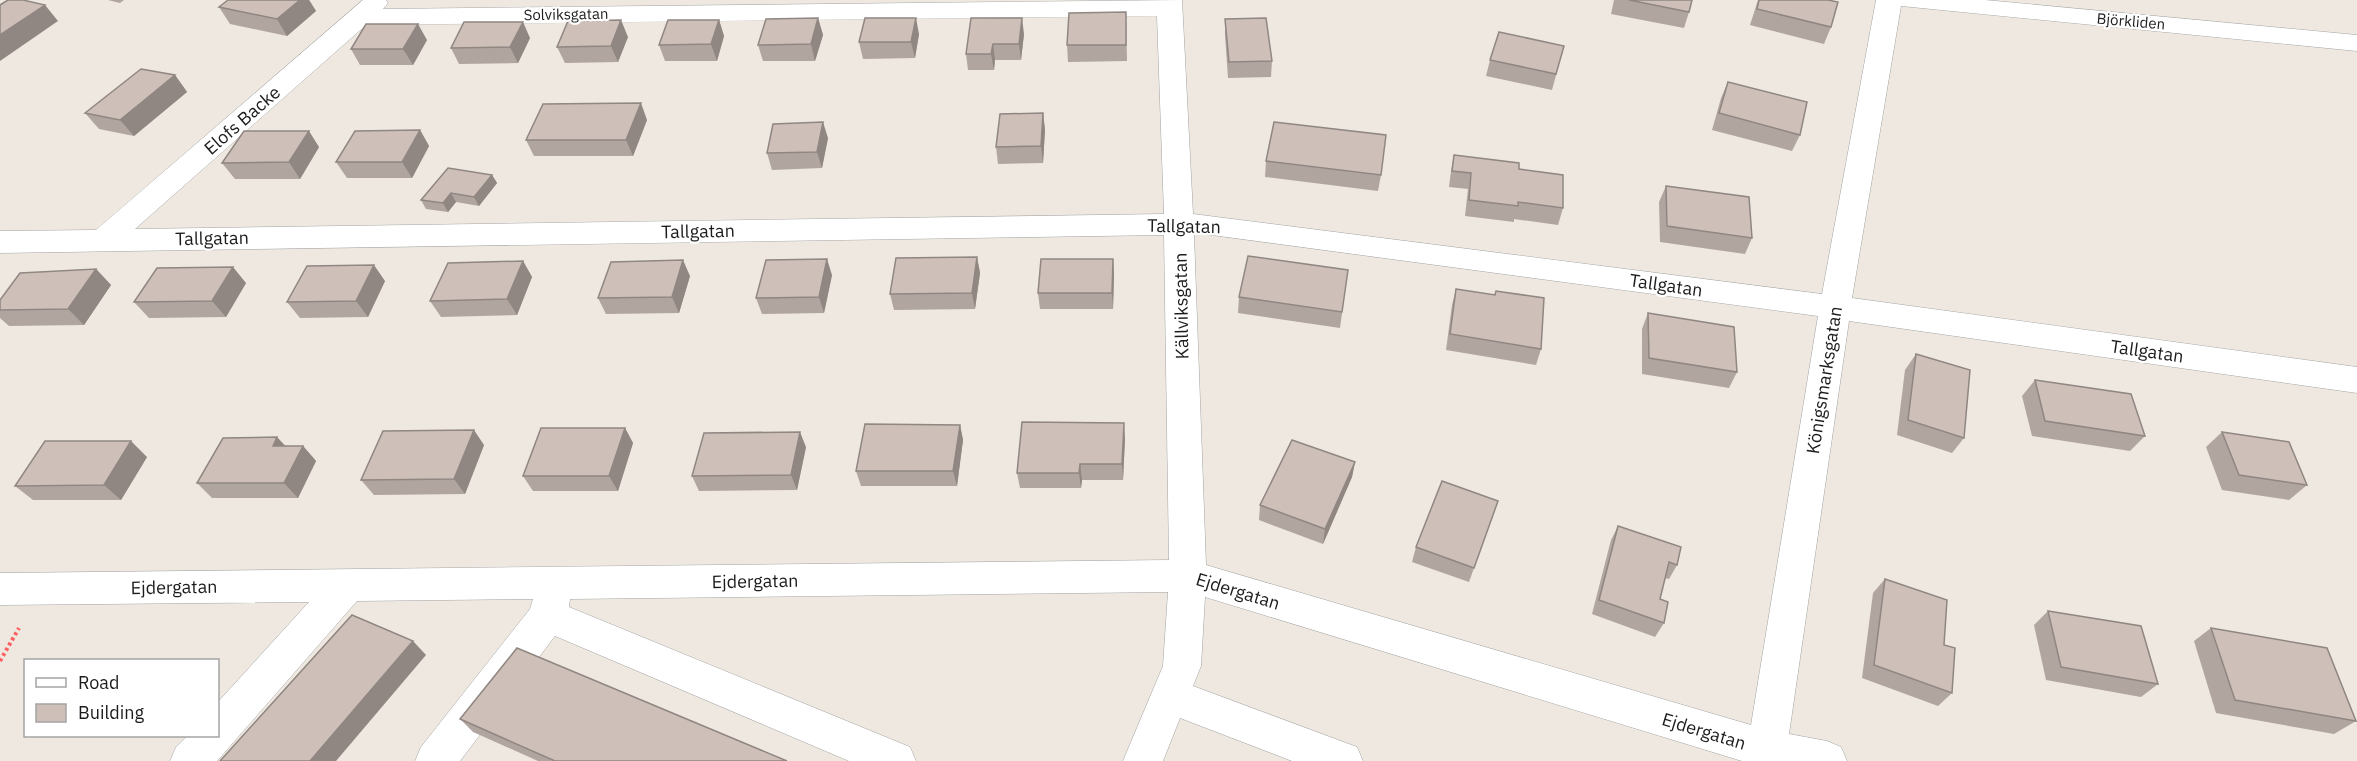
<svg xmlns="http://www.w3.org/2000/svg" width="2357" height="761" viewBox="0 0 2357 761" font-family="'IBM Plex Sans',sans-serif">
<rect width="100%" height="100%" fill="#eee8e0"/>
<g fill="none" stroke-linecap="round" stroke-linejoin="round">
<defs>
<path id="minor" d="M363 0H386L388 3 383 9 1182 0 1193 214 1822 294 1876 0H1985L2357 35V51L1901 6 1852 298 2357 367V393L1849 321 1789 734 1827 741 1841 747 1847 761H1742L1205 597 1201 666 1193 686 1357 747 1363 761H1292L1180 718 1163 761H1123L1163 666 1168 592 570 599 569 607 910 747 916 761H849L555 636 460 761H415L421 747 530 609 533 599 357 601 217 761H170L176 747 187 736H218V702L309 602 0 605V573L1169 560 1164 235 0 253V231L96 230ZM1157 16 1164 214 135 229 366 25ZM1204 234 1818 316 1751 725 1206 565 1194 235Z"/>
</defs>
<!-- minor casing -->
<use href="#minor" stroke="#a3a3a3" stroke-width="1"/>
<!-- path -->
<polyline stroke="#ff6061" stroke-width="4" stroke-dasharray="3 3" stroke-linecap="butt" points="0,661 19,628"/>
<!-- minor -->
<use href="#minor" fill="#fff" fill-rule="evenodd"/>
</g>
<!-- wall -->
<g fill="#b1a59f">
<polygon points="108,0 124,0 120,3"/>
<polygon points="228,0 309,0 316,11 287,36 230,24 219,7"/>
<polygon points="1614,0 1692,0 1689,12 1684,28 1611,14"/>
<polygon points="1758,0 1828,0 1831,27 1824,44 1750,25"/>
<polygon points="1126,12 1127,61 1068,62 1067,45"/>
<polygon points="818,18 823,35 815,61 763,61 758,45"/>
<polygon points="971,18 1024,34 1021,60 995,60 994,70 968,70 966,54"/>
<polygon points="1225,19 1272,61 1271,77 1228,78 1225,35"/>
<polygon points="719,20 724,36 717,61 665,61 659,45"/>
<polygon points="919,34 915,58 863,59 859,42"/>
<polygon points="628,37 618,62 565,63 557,47"/>
<polygon points="530,38 518,63 459,64 451,48"/>
<polygon points="427,40 413,65 360,65 351,49"/>
<polygon points="1564,46 1552,90 1486,76 1490,60"/>
<polygon points="175,75 187,92 134,136 99,129 85,113"/>
<polygon points="1728,82 1800,135 1792,151 1712,130 1721,98"/>
<polygon points="1043,113 1045,130 1043,163 998,164 996,147"/>
<polygon points="647,120 633,156 534,156 526,140"/>
<polygon points="420,130 429,146 412,178 347,178 336,162"/>
<polygon points="828,138 822,168 772,170 767,153"/>
<polygon points="319,147 300,179 235,179 222,163"/>
<polygon points="1454,155 1519,169 1563,208 1558,225 1514,219 1514,222 1465,216 1468,189 1449,187 1451,171"/>
<polygon points="1266,161 1381,175 1378,191 1265,177"/>
<polygon points="492,175 497,183 479,206 456,202 448,212 426,209 421,200"/>
<polygon points="1666,186 1752,238 1745,254 1660,242 1659,202"/>
<polygon points="977,257 980,273 975,309 894,310 890,294"/>
<polygon points="1113,259 1114,275 1113,309 1040,309 1038,293"/>
<polygon points="523,261 532,277 517,315 441,317 430,301"/>
<polygon points="96,269 111,285 84,325 9,326 0,318 0,300"/>
<polygon points="1348,270 1340,328 1238,313 1239,297"/>
<polygon points="832,275 824,313 762,314 756,298"/>
<polygon points="690,276 679,313 606,314 598,298"/>
<polygon points="385,281 368,317 300,318 287,302"/>
<polygon points="246,283 226,317 149,318 134,302"/>
<polygon points="1456,289 1494,295 1496,291 1541,349 1536,365 1446,350 1452,305"/>
<polygon points="1648,313 1737,372 1729,388 1642,374 1642,329"/>
<polygon points="1916,354 1964,438 1952,453 1897,435 1905,370"/>
<polygon points="2035,380 2145,436 2130,451 2032,436 2022,396"/>
<polygon points="960,425 963,440 957,486 861,486 856,471"/>
<polygon points="625,428 633,443 618,491 533,491 523,476"/>
<polygon points="2222,432 2307,485 2289,500 2222,490 2206,447"/>
<polygon points="1125,438 1123,480 1082,480 1081,488 1020,488 1017,473"/>
<polygon points="484,445 465,494 374,495 361,480"/>
<polygon points="285,446 303,446 316,461 298,498 212,498 197,483"/>
<polygon points="806,447 797,490 699,491 692,476"/>
<polygon points="147,457 121,500 33,500 15,486"/>
<polygon points="1355,462 1352,477 1323,544 1259,520 1260,505"/>
<polygon points="1498,501 1469,582 1412,562 1416,547"/>
<polygon points="1618,526 1677,565 1669,579 1665,578 1660,599 1664,623 1655,637 1592,614 1611,540"/>
<polygon points="1885,579 1944,645 1952,693 1938,706 1862,678 1873,593"/>
<polygon points="2048,611 2158,684 2141,697 2046,680 2034,625"/>
<polygon points="2211,628 2356,721 2334,734 2216,713 2194,641"/>
<polygon points="460,719 787,761 538,761 473,732"/>
</g>
<!-- shaded-wall -->
<g fill="#908682">
<polygon points="300,0 309,0 316,11 287,36 277,19"/>
<polygon points="45,5 58,21 0,61 0,35"/>
<polygon points="818,18 823,35 815,61 811,44"/>
<polygon points="916,18 919,34 915,58 911,42"/>
<polygon points="1022,18 1024,34 1021,60 1019,44"/>
<polygon points="621,20 628,37 618,62 611,46"/>
<polygon points="719,20 724,36 717,61 711,44"/>
<polygon points="523,22 530,38 518,63 510,47"/>
<polygon points="418,24 427,40 413,65 403,49"/>
<polygon points="993,44 995,60 994,70 991,54"/>
<polygon points="175,75 187,92 134,136 120,120"/>
<polygon points="641,103 647,120 633,156 626,140"/>
<polygon points="1043,113 1045,130 1043,163 1041,146"/>
<polygon points="823,122 828,138 822,168 817,152"/>
<polygon points="420,130 429,146 412,178 402,162"/>
<polygon points="309,131 319,147 300,179 289,162"/>
<polygon points="492,175 497,183 479,206 474,197"/>
<polygon points="451,193 456,202 448,212 443,203"/>
<polygon points="977,257 980,273 975,309 972,293"/>
<polygon points="827,259 832,275 824,313 819,297"/>
<polygon points="1113,259 1114,275 1113,309 1112,293"/>
<polygon points="683,260 690,276 679,313 672,297"/>
<polygon points="523,261 532,277 517,315 507,299"/>
<polygon points="374,265 385,281 368,317 356,301"/>
<polygon points="233,267 246,283 226,317 212,301"/>
<polygon points="96,269 111,285 84,325 68,309"/>
<polygon points="1124,423 1125,438 1123,480 1122,464"/>
<polygon points="960,425 963,440 957,486 953,471"/>
<polygon points="625,428 633,443 618,491 609,476"/>
<polygon points="474,430 484,445 465,494 454,479"/>
<polygon points="800,432 806,447 797,490 791,475"/>
<polygon points="277,437 291,452 273,446"/>
<polygon points="131,441 147,457 121,500 104,485"/>
<polygon points="303,446 316,461 298,498 284,483"/>
<polygon points="1355,462 1352,477 1323,544 1325,529"/>
<polygon points="1080,464 1082,480 1081,488 1079,473"/>
<polygon points="413,641 426,655 336,761 310,761"/>
</g>
<!-- building -->
<g fill="#cec0b9" stroke="#908682" stroke-width="1.5">
<polygon points="8,0 23,0 45,5 0,35 0,5"/>
<polygon points="228,0 300,0 277,19 219,7"/>
<polygon points="1629,0 1692,0 1689,12"/>
<polygon points="1759,0 1828,0 1838,2 1831,27 1757,9"/>
<polygon points="1126,12 1126,45 1067,45 1069,13"/>
<polygon points="818,18 811,44 758,45 766,19"/>
<polygon points="865,18 916,18 911,42 859,42"/>
<polygon points="971,18 1022,18 1019,44 993,44 991,54 966,54"/>
<polygon points="1266,18 1272,61 1229,62 1225,19"/>
<polygon points="621,20 611,46 557,47 568,21"/>
<polygon points="668,20 719,20 711,44 659,45"/>
<polygon points="464,22 523,22 510,47 451,48"/>
<polygon points="366,24 418,24 403,49 351,49"/>
<polygon points="1499,32 1564,46 1556,74 1490,60"/>
<polygon points="141,69 175,75 120,120 85,113"/>
<polygon points="1728,82 1807,102 1800,135 1719,113"/>
<polygon points="641,103 626,140 526,140 543,104"/>
<polygon points="1043,113 1041,146 996,147 1000,114"/>
<polygon points="823,122 817,152 767,153 773,124"/>
<polygon points="1274,122 1386,135 1381,175 1266,161"/>
<polygon points="420,130 402,162 336,162 355,131"/>
<polygon points="244,131 309,131 289,162 222,163"/>
<polygon points="1454,155 1519,163 1519,169 1563,175 1563,208 1518,202 1518,206 1469,200 1471,173 1452,171"/>
<polygon points="448,168 492,175 474,197 451,193 443,203 421,200"/>
<polygon points="1666,186 1749,197 1752,238 1667,226"/>
<polygon points="1248,256 1348,270 1342,312 1239,297"/>
<polygon points="977,257 972,293 890,294 896,258"/>
<polygon points="827,259 819,297 756,298 766,260"/>
<polygon points="1041,259 1113,259 1112,293 1038,293"/>
<polygon points="683,260 672,297 598,298 611,262"/>
<polygon points="523,261 507,299 430,301 448,263"/>
<polygon points="374,265 356,301 287,302 307,266"/>
<polygon points="233,267 212,301 134,302 157,268"/>
<polygon points="96,269 68,309 0,310 0,300 20,273"/>
<polygon points="1456,289 1495,295 1496,291 1544,298 1541,349 1450,334"/>
<polygon points="1648,313 1734,327 1737,372 1649,358"/>
<polygon points="1916,354 1970,370 1964,438 1908,420"/>
<polygon points="2035,380 2131,394 2145,436 2045,421"/>
<polygon points="1022,422 1124,423 1122,464 1080,464 1079,473 1017,473"/>
<polygon points="865,424 960,425 953,471 856,471"/>
<polygon points="541,428 625,428 609,476 523,476"/>
<polygon points="474,430 454,479 361,480 383,431"/>
<polygon points="800,432 791,475 692,476 704,433"/>
<polygon points="2222,432 2289,442 2307,485 2239,475"/>
<polygon points="277,437 273,446 303,446 284,483 197,483 223,438"/>
<polygon points="1292,440 1355,462 1325,529 1260,505"/>
<polygon points="45,441 131,441 104,485 15,486"/>
<polygon points="1442,481 1498,501 1474,568 1416,547"/>
<polygon points="1618,526 1681,547 1677,565 1669,562 1660,599 1668,602 1664,623 1599,600"/>
<polygon points="1885,579 1947,600 1944,645 1955,648 1952,693 1874,665"/>
<polygon points="2048,611 2141,626 2158,684 2061,667"/>
<polygon points="352,615 413,641 310,761 220,761"/>
<polygon points="2211,628 2327,648 2356,721 2235,700"/>
<polygon points="517,648 787,761 555,761 460,719"/>
</g>
<g text-anchor="middle" dominant-baseline="central" stroke-width="4.5" stroke-linejoin="round" paint-order="stroke">
<!-- far-street labels -->
<g font-size="15" fill="#1c1c1c" stroke="#fff">
<text transform="translate(566 14) rotate(-1)">Solviksgatan</text>
<text transform="translate(2131 21) rotate(5)">Björkliden</text>
</g>
<!-- street labels -->
<g font-size="18" fill="#1c1c1c" stroke="#fff">
<text transform="translate(242 120) rotate(-41)">Elofs Backe</text>
<text transform="translate(1184 226) rotate(1)">Tallgatan</text>
<text transform="translate(698 231) rotate(-1)">Tallgatan</text>
<text transform="translate(212 238) rotate(-1)">Tallgatan</text>
<text transform="translate(1666 285) rotate(8)">Tallgatan</text>
<text transform="translate(1181 306) rotate(-91)">Källviksgatan</text>
<text transform="translate(2147 351) rotate(8)">Tallgatan</text>
<text transform="translate(1824 380) rotate(-81)">Königsmarksgatan</text>
<text transform="translate(755 581) rotate(-1)">Ejdergatan</text>
<text transform="translate(174 587) rotate(-1)">Ejdergatan</text>
<text transform="translate(1238 591) rotate(17)">Ejdergatan</text>
<text transform="translate(1704 731) rotate(17)">Ejdergatan</text>
</g>
</g>
<!-- legend -->
<rect x="24" y="659" width="195" height="78" fill="#ffffff" stroke="#a4a4a4" stroke-width="1.5"/>
<rect x="36" y="678" width="30" height="9" fill="#ffffff" stroke="#a4a4a4" stroke-width="1.5"/>
<text x="78" y="689" font-size="18" fill="#1c1c1c">Road</text>
<rect x="36" y="704" width="30" height="18" fill="#cec0b9" stroke="#a4a4a4" stroke-width="1.5"/>
<text x="78" y="719" font-size="18" fill="#1c1c1c">Building</text>
</svg>
